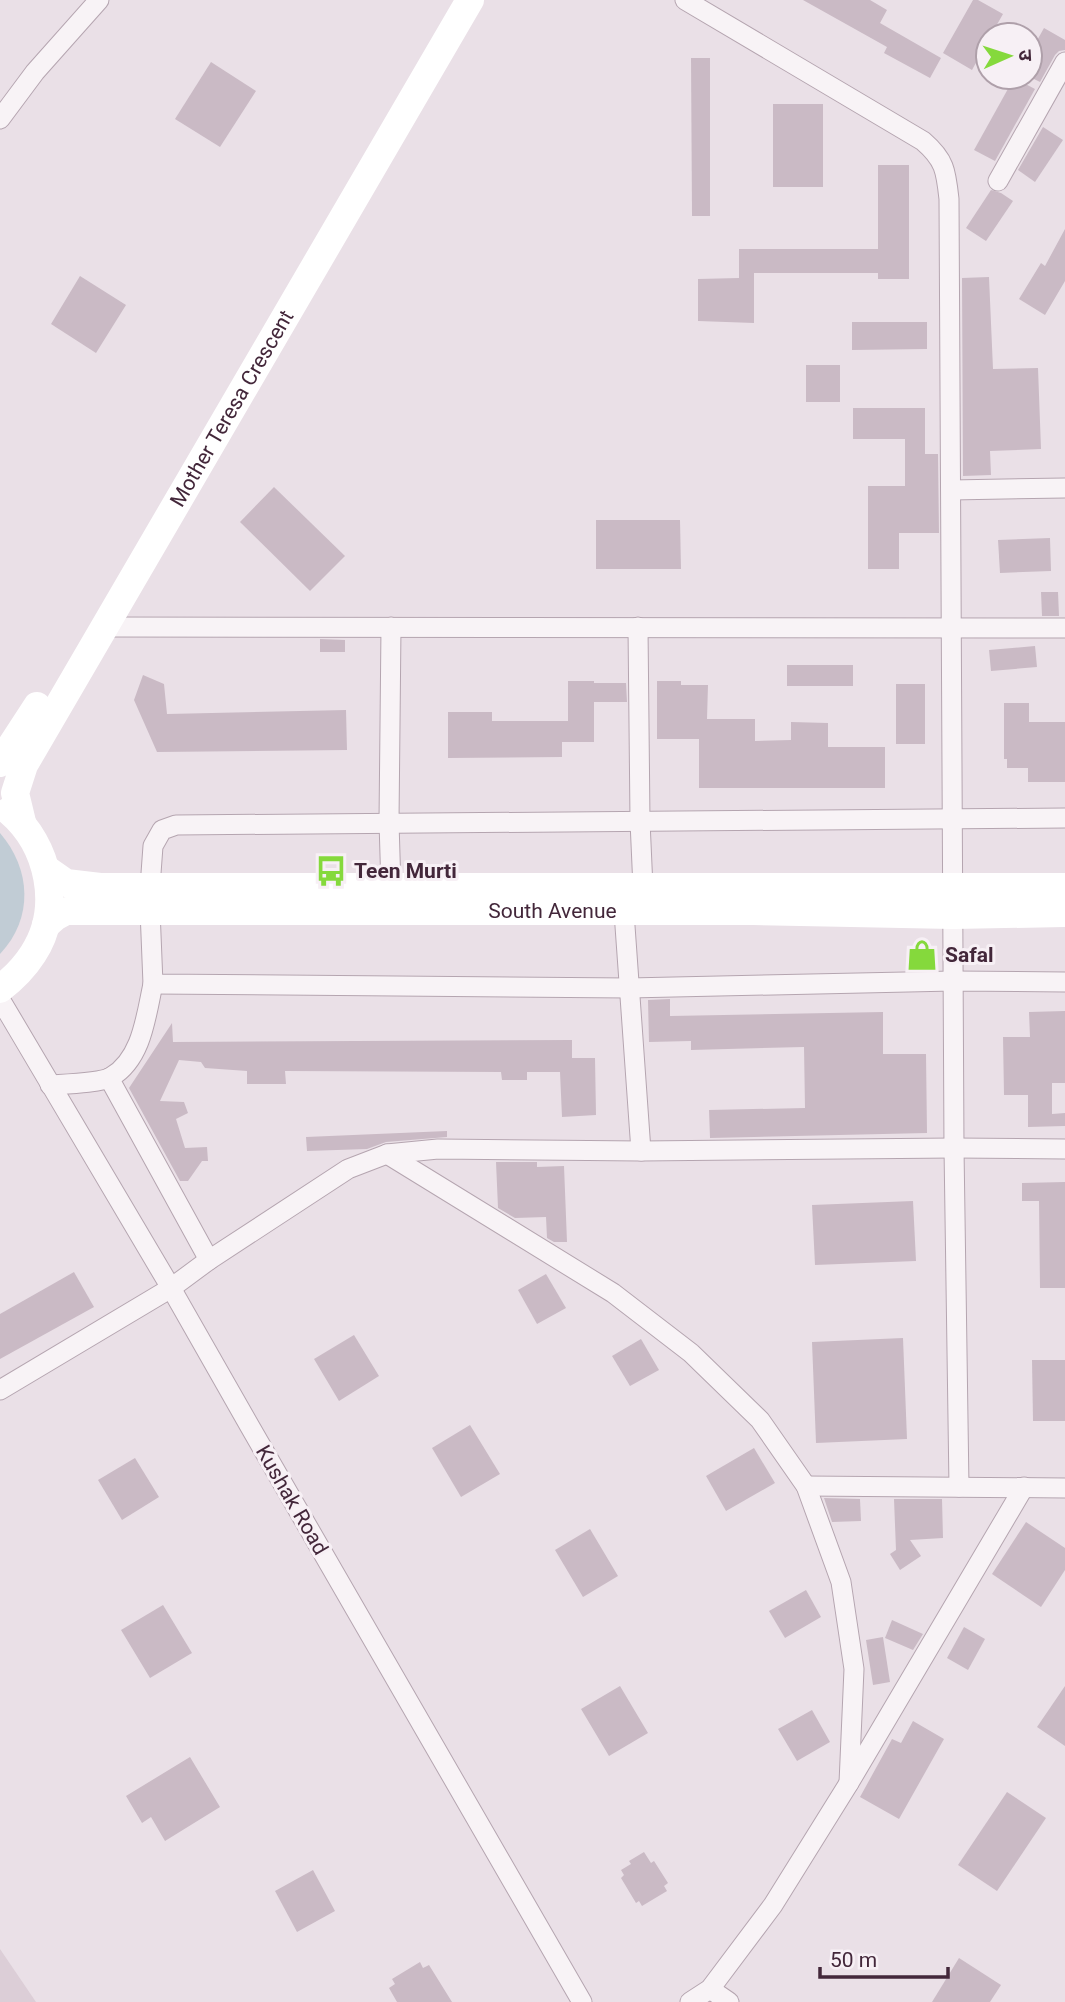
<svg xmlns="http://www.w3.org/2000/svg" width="1065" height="2002" viewBox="0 0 1065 2002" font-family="Roboto,'Noto Sans Devanagari',sans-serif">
<rect width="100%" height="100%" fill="#eae0e7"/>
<!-- built -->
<polygon fill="#dcced7" points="0,1949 36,2002 0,2002"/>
<!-- green -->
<path fill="#c1ccd5" d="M0 833C31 869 34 918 0 954Z"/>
<!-- building -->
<g fill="#cabac5">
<polygon points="803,0 870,0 887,10 880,23 941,58 930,78 884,53 887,47"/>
<polygon points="973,0 978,0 1003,14 991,35 988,35 988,41 972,70 943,53"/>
<polygon points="1044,28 1065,40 1065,50 1059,51 1055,55 1040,82 1030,77 1030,53"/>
<polygon points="691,58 710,58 710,216 692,216"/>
<polygon points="211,62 256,91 220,147 175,119"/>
<polygon points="1014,78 1035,89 995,161 974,150"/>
<rect x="773" y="104" width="50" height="83"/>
<polygon points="1043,127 1063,140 1035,182 1018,170"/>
<polygon points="878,165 909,165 909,279 878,279 878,273 754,273 754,323 698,321 698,279 739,278 739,249 878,249"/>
<polygon points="991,190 1001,193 1013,201 986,241 966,228"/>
<polygon points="1065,229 1065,281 1045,315 1019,299 1041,263 1045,266"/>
<polygon points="80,276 126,305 96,353 51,324"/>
<polygon points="989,277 993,369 1038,368 1041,449 990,451 991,475 963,476 962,278"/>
<polygon points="852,322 927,322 927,349 852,350"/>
<rect x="806" y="365" width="34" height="37"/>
<polygon points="853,408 925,408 925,454 938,454 939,533 899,533 899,569 868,569 868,486 905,486 905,439 853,439"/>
<polygon points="274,487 345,556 310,591 240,522"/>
<polygon points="596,520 680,520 681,569 596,569"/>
<polygon points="1050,538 1051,571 1000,573 998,540"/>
<polygon points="1041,592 1058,592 1059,616 1042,616"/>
<polygon points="320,639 345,640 345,652 320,652"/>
<polygon points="1035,646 1037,667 991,671 989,650"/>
<rect x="787" y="665" width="66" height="21"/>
<polygon points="143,675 164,684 167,714 346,710 347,750 157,752 134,700"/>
<polygon points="568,681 594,681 594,683 626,683 627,702 594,702 594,742 562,742 562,757 448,758 448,712 492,712 492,721 568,721"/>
<polygon points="657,681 681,681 681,685 708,685 707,719 755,719 755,741 791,740 791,722 828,723 828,747 885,747 885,788 699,788 699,739 657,739"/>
<rect x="896" y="684" width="29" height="60"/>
<polygon points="1004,703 1029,703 1029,722 1065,722 1065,782 1028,782 1028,768 1007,768 1007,759 1004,759"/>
<polygon points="670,999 670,1016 883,1012 883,1054 926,1054 927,1133 710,1138 709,1110 805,1108 804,1047 691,1050 691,1041 649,1042 648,1000"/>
<polygon points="1065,1011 1065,1083 1052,1083 1052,1114 1065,1113 1065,1126 1028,1127 1028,1095 1004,1095 1003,1037 1030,1037 1029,1012"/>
<polygon points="172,1023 173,1042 572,1040 572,1058 595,1058 596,1115 562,1117 560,1072 527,1072 527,1080 502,1080 501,1072 285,1071 286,1084 247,1084 247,1071 205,1068 201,1062 179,1060 160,1101 184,1102 188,1113 176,1119 185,1148 207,1147 208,1161 202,1161 188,1181 180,1181 129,1088"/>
<polygon points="447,1131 447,1137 386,1142 367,1149 307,1151 306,1137"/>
<polygon points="496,1162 537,1162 537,1167 564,1166 567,1242 554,1242 547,1238 546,1217 515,1218 498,1208"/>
<polygon points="1065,1182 1065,1288 1040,1288 1039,1201 1022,1201 1022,1183"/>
<polygon points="913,1201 916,1261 815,1265 812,1205"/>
<polygon points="74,1272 94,1307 0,1359 0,1314"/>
<polygon points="546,1274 566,1308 537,1324 518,1290"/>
<polygon points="354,1335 379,1376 339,1401 314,1359"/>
<polygon points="903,1338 907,1439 816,1443 812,1342"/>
<polygon points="641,1339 659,1370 630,1386 612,1356"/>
<polygon points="1032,1360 1065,1360 1065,1421 1033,1421"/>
<polygon points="470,1425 500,1474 461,1497 432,1448"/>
<polygon points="754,1448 775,1483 726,1511 706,1476"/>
<polygon points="135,1458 159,1497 122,1520 98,1480"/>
<polygon points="824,1498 860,1499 861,1521 832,1522"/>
<polygon points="894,1499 942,1499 943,1538 910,1540 921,1556 900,1570 890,1554 896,1550"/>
<polygon points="1026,1522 1065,1548 1065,1570 1041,1607 992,1574"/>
<polygon points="590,1529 618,1576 583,1597 555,1550"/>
<polygon points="806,1590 821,1617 785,1638 769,1611"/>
<polygon points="163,1605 192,1653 150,1678 121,1630"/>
<polygon points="892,1620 923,1634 913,1650 885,1638"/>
<polygon points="964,1627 985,1639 968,1670 947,1658"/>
<polygon points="883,1637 890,1682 873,1685 866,1640"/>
<polygon points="620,1686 648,1733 609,1756 581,1709"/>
<polygon points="1065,1686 1065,1746 1037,1727"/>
<polygon points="812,1710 830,1742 797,1761 778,1729"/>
<polygon points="913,1721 944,1739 899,1819 860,1797 892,1739 901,1743"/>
<polygon points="190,1757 220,1807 165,1841 151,1817 142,1823 126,1796"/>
<polygon points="1007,1792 1046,1818 997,1891 958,1865"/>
<polygon points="644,1852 651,1863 654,1861 668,1883 664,1886 667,1891 642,1906 639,1901 636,1903 621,1878 624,1875 621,1870 631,1864 629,1861"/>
<polygon points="313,1870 335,1911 297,1932 275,1891"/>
<polygon points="959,1958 1001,1985 990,2002 932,2002"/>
<polygon points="420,1962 423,1968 429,1965 452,2002 397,2002 389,1988 395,1984 392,1979"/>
</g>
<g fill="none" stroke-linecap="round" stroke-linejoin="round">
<defs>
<g id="minor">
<path d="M685 0 923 141C945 160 946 171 949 199L954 1148 959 1487"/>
<polyline points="0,119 35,72 99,0"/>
<polyline points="998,181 1065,62"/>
<polyline points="951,490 1065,488"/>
<polyline points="105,627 1065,628"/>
<polyline points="391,627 389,822 391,888"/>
<polyline points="638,627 640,821 643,888"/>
<polyline points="150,887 153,846 162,830 176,825 1065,818"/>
<polyline points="150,910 153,984 629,988 953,981 1065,982"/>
<polyline points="624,912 641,1151"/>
<polyline points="0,999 171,1288 249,1425 582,2002"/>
<polyline points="109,1078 209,1260"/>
<path d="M50 1085C64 1084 101 1083 111 1077 142 1059 146 1016 153 984"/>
<polyline points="387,1154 613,1293 691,1353 760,1420 806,1486 841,1582 854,1669 849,1783"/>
<polyline points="0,1390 171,1288 209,1260 348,1169 387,1154 438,1149 641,1151 954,1148 1065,1149"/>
<polyline points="806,1486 1065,1488"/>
<polyline points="710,1989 729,2002"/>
<polyline points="690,2002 710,1989 773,1905 849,1783 1024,1487"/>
</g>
</defs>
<!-- minor casing -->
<use href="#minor" stroke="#b5a5b0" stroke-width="21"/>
<!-- minor -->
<use href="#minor" stroke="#f8f3f6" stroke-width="19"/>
<!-- secondary -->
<g stroke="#fff" stroke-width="28">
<polyline points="0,763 37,706"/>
<path id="s1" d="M22 822 15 793 24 765 470 0"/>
<polyline points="46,869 66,883 100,887 1065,887"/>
<path id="s2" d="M46 925 55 917 66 911H753L953 915 1065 913"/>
<path d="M0 989C13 979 24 968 33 954 63 908 49 845 9 811"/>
</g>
</g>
<!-- icons -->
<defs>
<symbol id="bus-bare" viewBox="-9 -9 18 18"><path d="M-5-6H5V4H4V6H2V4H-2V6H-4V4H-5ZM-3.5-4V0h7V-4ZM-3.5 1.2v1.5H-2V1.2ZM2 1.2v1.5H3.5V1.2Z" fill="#85d93c" stroke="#f7f0f5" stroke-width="2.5" paint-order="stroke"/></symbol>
<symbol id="shop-bare" viewBox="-9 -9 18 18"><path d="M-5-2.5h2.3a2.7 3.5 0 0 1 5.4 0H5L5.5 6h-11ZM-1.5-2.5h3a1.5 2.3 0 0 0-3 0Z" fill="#85d93c" stroke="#f7f0f5" stroke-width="2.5" paint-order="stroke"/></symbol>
</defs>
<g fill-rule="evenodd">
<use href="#bus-bare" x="309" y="849" width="44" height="44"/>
<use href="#shop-bare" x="900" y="933" width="44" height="44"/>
</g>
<g text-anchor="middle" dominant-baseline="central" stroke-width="6" stroke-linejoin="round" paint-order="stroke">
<!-- street labels -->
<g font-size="21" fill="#43273a" stroke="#f7f0f5">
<text stroke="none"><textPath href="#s1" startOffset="472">Mother Teresa Crescent</textPath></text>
<text stroke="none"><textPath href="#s2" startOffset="511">South Avenue</textPath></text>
<text transform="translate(292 1500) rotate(60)">Kushak Road</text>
</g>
<!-- poi labels -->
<g font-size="21" font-weight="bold" fill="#43273a" stroke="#f7f0f5" text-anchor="start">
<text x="354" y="871">Teen Murti</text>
<text x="945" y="955">Safal</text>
</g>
</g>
<!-- north arrow -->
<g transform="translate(1009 56) rotate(87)"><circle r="33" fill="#f7f0f5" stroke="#afa0aa" stroke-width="2"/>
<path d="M0-5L12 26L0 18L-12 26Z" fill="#85d93c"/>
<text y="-10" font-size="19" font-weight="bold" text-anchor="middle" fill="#43273a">उ</text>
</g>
<!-- scale -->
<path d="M820 1967v10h128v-10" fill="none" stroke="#43273a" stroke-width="3.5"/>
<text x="830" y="1967" font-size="21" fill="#43273a" stroke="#f7f0f5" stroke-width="5" paint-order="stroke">50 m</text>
</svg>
